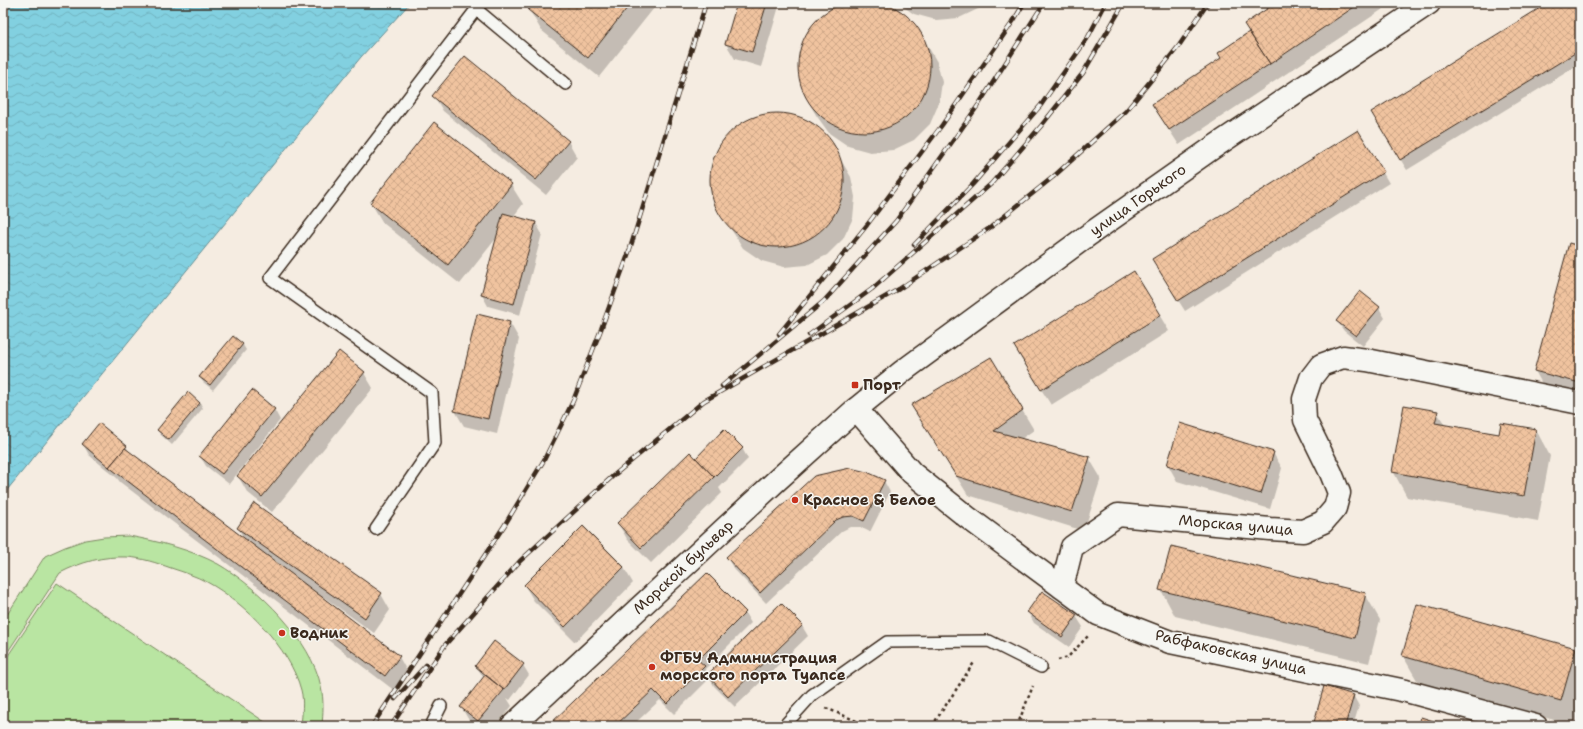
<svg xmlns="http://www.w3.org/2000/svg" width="1583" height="729" viewBox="0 0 1583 729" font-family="'Shantell Sans',sans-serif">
<defs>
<pattern id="water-waves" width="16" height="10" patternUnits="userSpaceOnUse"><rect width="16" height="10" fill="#82d0e0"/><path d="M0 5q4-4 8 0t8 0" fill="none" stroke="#71b3c0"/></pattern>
<pattern id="building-cross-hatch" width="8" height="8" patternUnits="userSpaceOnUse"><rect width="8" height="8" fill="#f0c39f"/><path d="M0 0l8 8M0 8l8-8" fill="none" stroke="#cfa888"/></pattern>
</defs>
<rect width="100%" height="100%" fill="#f5ece1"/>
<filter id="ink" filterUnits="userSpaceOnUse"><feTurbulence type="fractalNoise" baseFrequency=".025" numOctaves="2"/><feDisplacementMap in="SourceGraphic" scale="8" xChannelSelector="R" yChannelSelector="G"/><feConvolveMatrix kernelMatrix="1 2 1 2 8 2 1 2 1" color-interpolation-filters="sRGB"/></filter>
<g filter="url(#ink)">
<!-- pitch -->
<g fill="#b9e5a2" stroke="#7a8860">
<path d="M129 536C157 541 192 550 218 564 258 587 312 640 321 687 324 700 323 713 322 726H301C302 714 304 701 301 690 290 648 244 602 207 582 196 576 183 572 171 568 157 563 142 558 127 557 103 556 81 562 60 573L3 659V621L45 556 65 547 85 540 104 537Z"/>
<polygon points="57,583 271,726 3,726 3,663"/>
</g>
<!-- water -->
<polygon fill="url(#water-waves)" stroke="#668e92" points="3,3 410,3 361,57 3,495"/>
<!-- shadow -->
<g fill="#0003">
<polygon points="536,3 658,3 599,77 541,30 530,11"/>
<polygon points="738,3 780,3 761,67 735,59 726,44"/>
<polygon points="844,3 884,3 900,10 915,24 937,62 942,82 939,103 930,124 914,140 893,150 870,152 848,146 829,133 816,115 804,94 798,72 800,49 808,30 822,14"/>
<polygon points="898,3 985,3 980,8 959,18 936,20 914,14"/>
<polygon points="1277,3 1392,3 1179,145 1153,105 1222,58 1219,53 1250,32"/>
<polygon points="1550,3 1580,3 1580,64 1407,170 1378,123"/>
<polygon points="434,96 568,141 577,157 546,195 443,111"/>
<polygon points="773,114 794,116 813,125 828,138 851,177 855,197 853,218 843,239 827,255 807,265 784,267 762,261 743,248 718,209 712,187 714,164 722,145 736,129 753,119"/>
<polygon points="1358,131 1389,183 1185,311 1159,270"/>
<polygon points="511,185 523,204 513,217 536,223 542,234 520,315 488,306 482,295 498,236 460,284 383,223 371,203"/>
<polygon points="1580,247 1580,396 1544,387 1535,371"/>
<polygon points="1134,273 1169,331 1051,405 1024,362"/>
<polygon points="1379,308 1385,318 1363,346 1344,331 1337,321"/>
<polygon points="477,315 510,323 519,339 497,434 464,426 455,411"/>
<polygon points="233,337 243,345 246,350 213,390 203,382 200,377"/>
<polygon points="364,373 373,388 272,512 247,492 238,476"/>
<polygon points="200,403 203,408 172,445 161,435 158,430"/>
<polygon points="912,406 1022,410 1034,430 1021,439 1089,458 1101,478 1084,531 968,495"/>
<polygon points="274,409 280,420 229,484 206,466 200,456"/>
<polygon points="1437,412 1445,425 1500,435 1536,430 1550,456 1538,521 1407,497 1393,471"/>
<polygon points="83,444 126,446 130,454 245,540 238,528 381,594 390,610 374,633 325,598 324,600 399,657 408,673 395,691 120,482 117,478 89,455"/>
<polygon points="742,448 748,459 719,488 722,493 651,563 627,539 618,523 700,463 697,458"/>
<polygon points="1273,453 1282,468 1270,509 1177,481 1168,465"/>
<polygon points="884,481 890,492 870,532 860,527 850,527 842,531 766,603 733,568 727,557"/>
<polygon points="583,527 624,568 633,583 575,642 534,601 525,586"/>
<polygon points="1161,590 1365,594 1380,620 1369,663 1175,616"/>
<polygon points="1043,592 1076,616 1083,627 1069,647 1034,623 1028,612"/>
<polygon points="745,613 751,623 705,669 708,675 802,626 808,636 735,707 714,686 710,678 674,714 660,700 632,726 550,726"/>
<polygon points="1575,649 1580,658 1580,710 1576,726 1418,682 1403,656"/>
<polygon points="523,665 529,675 510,700 507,698 512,706 496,726 475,726 470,722 461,707 484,678 476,666"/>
<polygon points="1353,695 1359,706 1353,726 1314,726"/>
</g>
<!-- building -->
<g fill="url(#building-cross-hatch)" stroke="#3b2a1e">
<circle cx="864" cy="66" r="66"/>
<polygon points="534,3 631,3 588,58 528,10"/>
<polygon points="737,3 767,3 752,52 725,44"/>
<polygon points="1276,3 1360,3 1270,64 1244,24"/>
<polygon points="1548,3 1580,3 1580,50 1400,160 1371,112"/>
<polygon points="1249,32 1270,64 1169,130 1152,104 1221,58 1218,53"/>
<polygon points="465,56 569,141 536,180 432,96"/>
<circle cx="777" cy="180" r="67"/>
<polygon points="434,122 512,184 448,265 370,203"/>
<polygon points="1358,130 1384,172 1178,301 1152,259"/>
<polygon points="503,213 536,222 514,304 481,295"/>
<polygon points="1569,243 1580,246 1580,383 1534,371"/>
<polygon points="1134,271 1161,315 1041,390 1014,346"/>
<polygon points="1360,291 1380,307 1356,336 1336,321"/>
<polygon points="477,314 510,322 488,419 454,411"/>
<polygon points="233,336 243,344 210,385 199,377"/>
<polygon points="339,351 365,372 262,497 237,476"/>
<polygon points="991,357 1023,410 994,431 1090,457 1072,512 956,476 911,405"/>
<polygon points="252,390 275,409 222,474 199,456"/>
<polygon points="188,392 200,403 169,440 157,430"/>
<polygon points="1404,405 1438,411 1435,423 1499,434 1501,423 1536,429 1524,496 1392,472"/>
<polygon points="99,423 127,446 109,467 82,444"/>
<polygon points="1180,423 1274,452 1261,494 1167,465"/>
<polygon points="724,429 743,448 714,477 696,458"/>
<polygon points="125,448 400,656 385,676 109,467"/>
<polygon points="690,452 714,477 641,548 617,523"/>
<polygon points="850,468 867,472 885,480 864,521 853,516 843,517 836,520 760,593 726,557 814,476"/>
<polygon points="254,503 382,593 365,618 237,528"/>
<polygon points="583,526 624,567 565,627 524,585"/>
<polygon points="1171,546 1366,593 1355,638 1159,590"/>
<polygon points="707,573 746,612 698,660 705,666 667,704 653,690 615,726 548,726"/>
<polygon points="1042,591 1077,615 1062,637 1027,612"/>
<polygon points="781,603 803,625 728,697 707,675"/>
<polygon points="1417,604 1576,648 1561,701 1402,656"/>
<polygon points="494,641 524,664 504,690 475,666"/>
<polygon points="485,675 504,690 478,721 460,707"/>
<polygon points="1324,686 1354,695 1345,726 1313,726"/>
<polygon points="1421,717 1443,724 1443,726 1418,726"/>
</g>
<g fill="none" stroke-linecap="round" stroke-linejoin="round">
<defs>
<g id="lane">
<polyline points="476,9 566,84"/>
<polyline points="376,529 435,443 432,393 270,278 481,3"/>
<polyline points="431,726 441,706"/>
<polyline points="784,726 812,695 887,642 989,641 1041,667"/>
</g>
<g id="street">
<polyline points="856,409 912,473 967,517 1098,614 1170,642 1406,691 1536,726"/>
<polyline points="1062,587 1072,547 1118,515 1270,529 1303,531 1323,522 1335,508 1339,493 1331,473 1305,420 1304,399 1311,378 1321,365 1343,357 1367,360 1580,403"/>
</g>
<polyline id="secondary" points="512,726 775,482 856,409 903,371 1087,236 1211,149 1429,3"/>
</defs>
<!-- lane casing -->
<use href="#lane" stroke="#3b2a1e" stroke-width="14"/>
<!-- street casing -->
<use href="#street" stroke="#3b2a1e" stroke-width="25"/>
<!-- secondary casing -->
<use href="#secondary" stroke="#3b2a1e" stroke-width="25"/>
<!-- path -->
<g stroke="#3b2a1e" stroke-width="2.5" stroke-dasharray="3 3" stroke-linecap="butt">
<polyline points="1058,660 1068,657 1088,636"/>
<polyline points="826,708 868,726"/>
<polyline points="932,726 975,661"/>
<polyline points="1017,726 1033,686"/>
</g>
<!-- lane -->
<use href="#lane" stroke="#f6f6f2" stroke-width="11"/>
<!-- street -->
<use href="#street" stroke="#f6f6f2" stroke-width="22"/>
<!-- secondary -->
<use href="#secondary" stroke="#f6f6f2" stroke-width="22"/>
<defs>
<g id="rail">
<polyline points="914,245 973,184 1041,105 1087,39 1106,3"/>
<polyline points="779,334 867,225 942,125 1014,20 1024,3"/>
<polyline points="809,335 872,289 991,184 1041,126 1083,73 1124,3"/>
<polyline points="722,386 824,301 896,221 979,104 1044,3"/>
<polyline points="395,699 426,665"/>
<polyline points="372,726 504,526 544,460 573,401 600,332 629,252 706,3"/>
<polyline points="391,726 445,645 520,561 613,476 704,401 899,289 991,227 1053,177 1126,111 1178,47 1208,3"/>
</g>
</defs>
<!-- rail casing -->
<use href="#rail" stroke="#3b2a1e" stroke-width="4.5"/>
<!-- rail -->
<use href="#rail" stroke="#f6f6f2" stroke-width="3" stroke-dasharray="9" stroke-linecap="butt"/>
</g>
</g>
<!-- markers -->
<g fill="#c8321e" stroke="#f6f6f2" stroke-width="1.5">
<rect x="851" y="381" width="8" height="8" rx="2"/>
<circle cx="795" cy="500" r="4"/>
<circle cx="282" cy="633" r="4"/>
<circle cx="652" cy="667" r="4"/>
</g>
<g text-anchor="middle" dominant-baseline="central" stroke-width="3" stroke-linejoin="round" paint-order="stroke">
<!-- street labels -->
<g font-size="15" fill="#3b2a1e" stroke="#f6f6f2">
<text transform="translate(1138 200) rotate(-35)">улица Горького</text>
<text transform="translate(1236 525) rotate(5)">Морская улица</text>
<text transform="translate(683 567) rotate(-43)">Морской бульвар</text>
<text transform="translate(1231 652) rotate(13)">Рабфаковская улица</text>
</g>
<!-- poi labels -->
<g font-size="15" font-weight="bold" fill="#3b2a1e" stroke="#f6f6f2" text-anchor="start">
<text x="863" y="385">Порт</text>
<text x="803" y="500">Красное &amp; Белое</text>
<text x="290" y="633">Водник</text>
<text x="660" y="658">ФГБУ Администрация<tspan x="660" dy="17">морского порта Туапсе</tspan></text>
</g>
</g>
<!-- margin -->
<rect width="1583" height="729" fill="none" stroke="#f6f6f2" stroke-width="16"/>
<rect x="8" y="8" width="1567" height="713" fill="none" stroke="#3b2a1e" stroke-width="1.5" filter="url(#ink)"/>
</svg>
